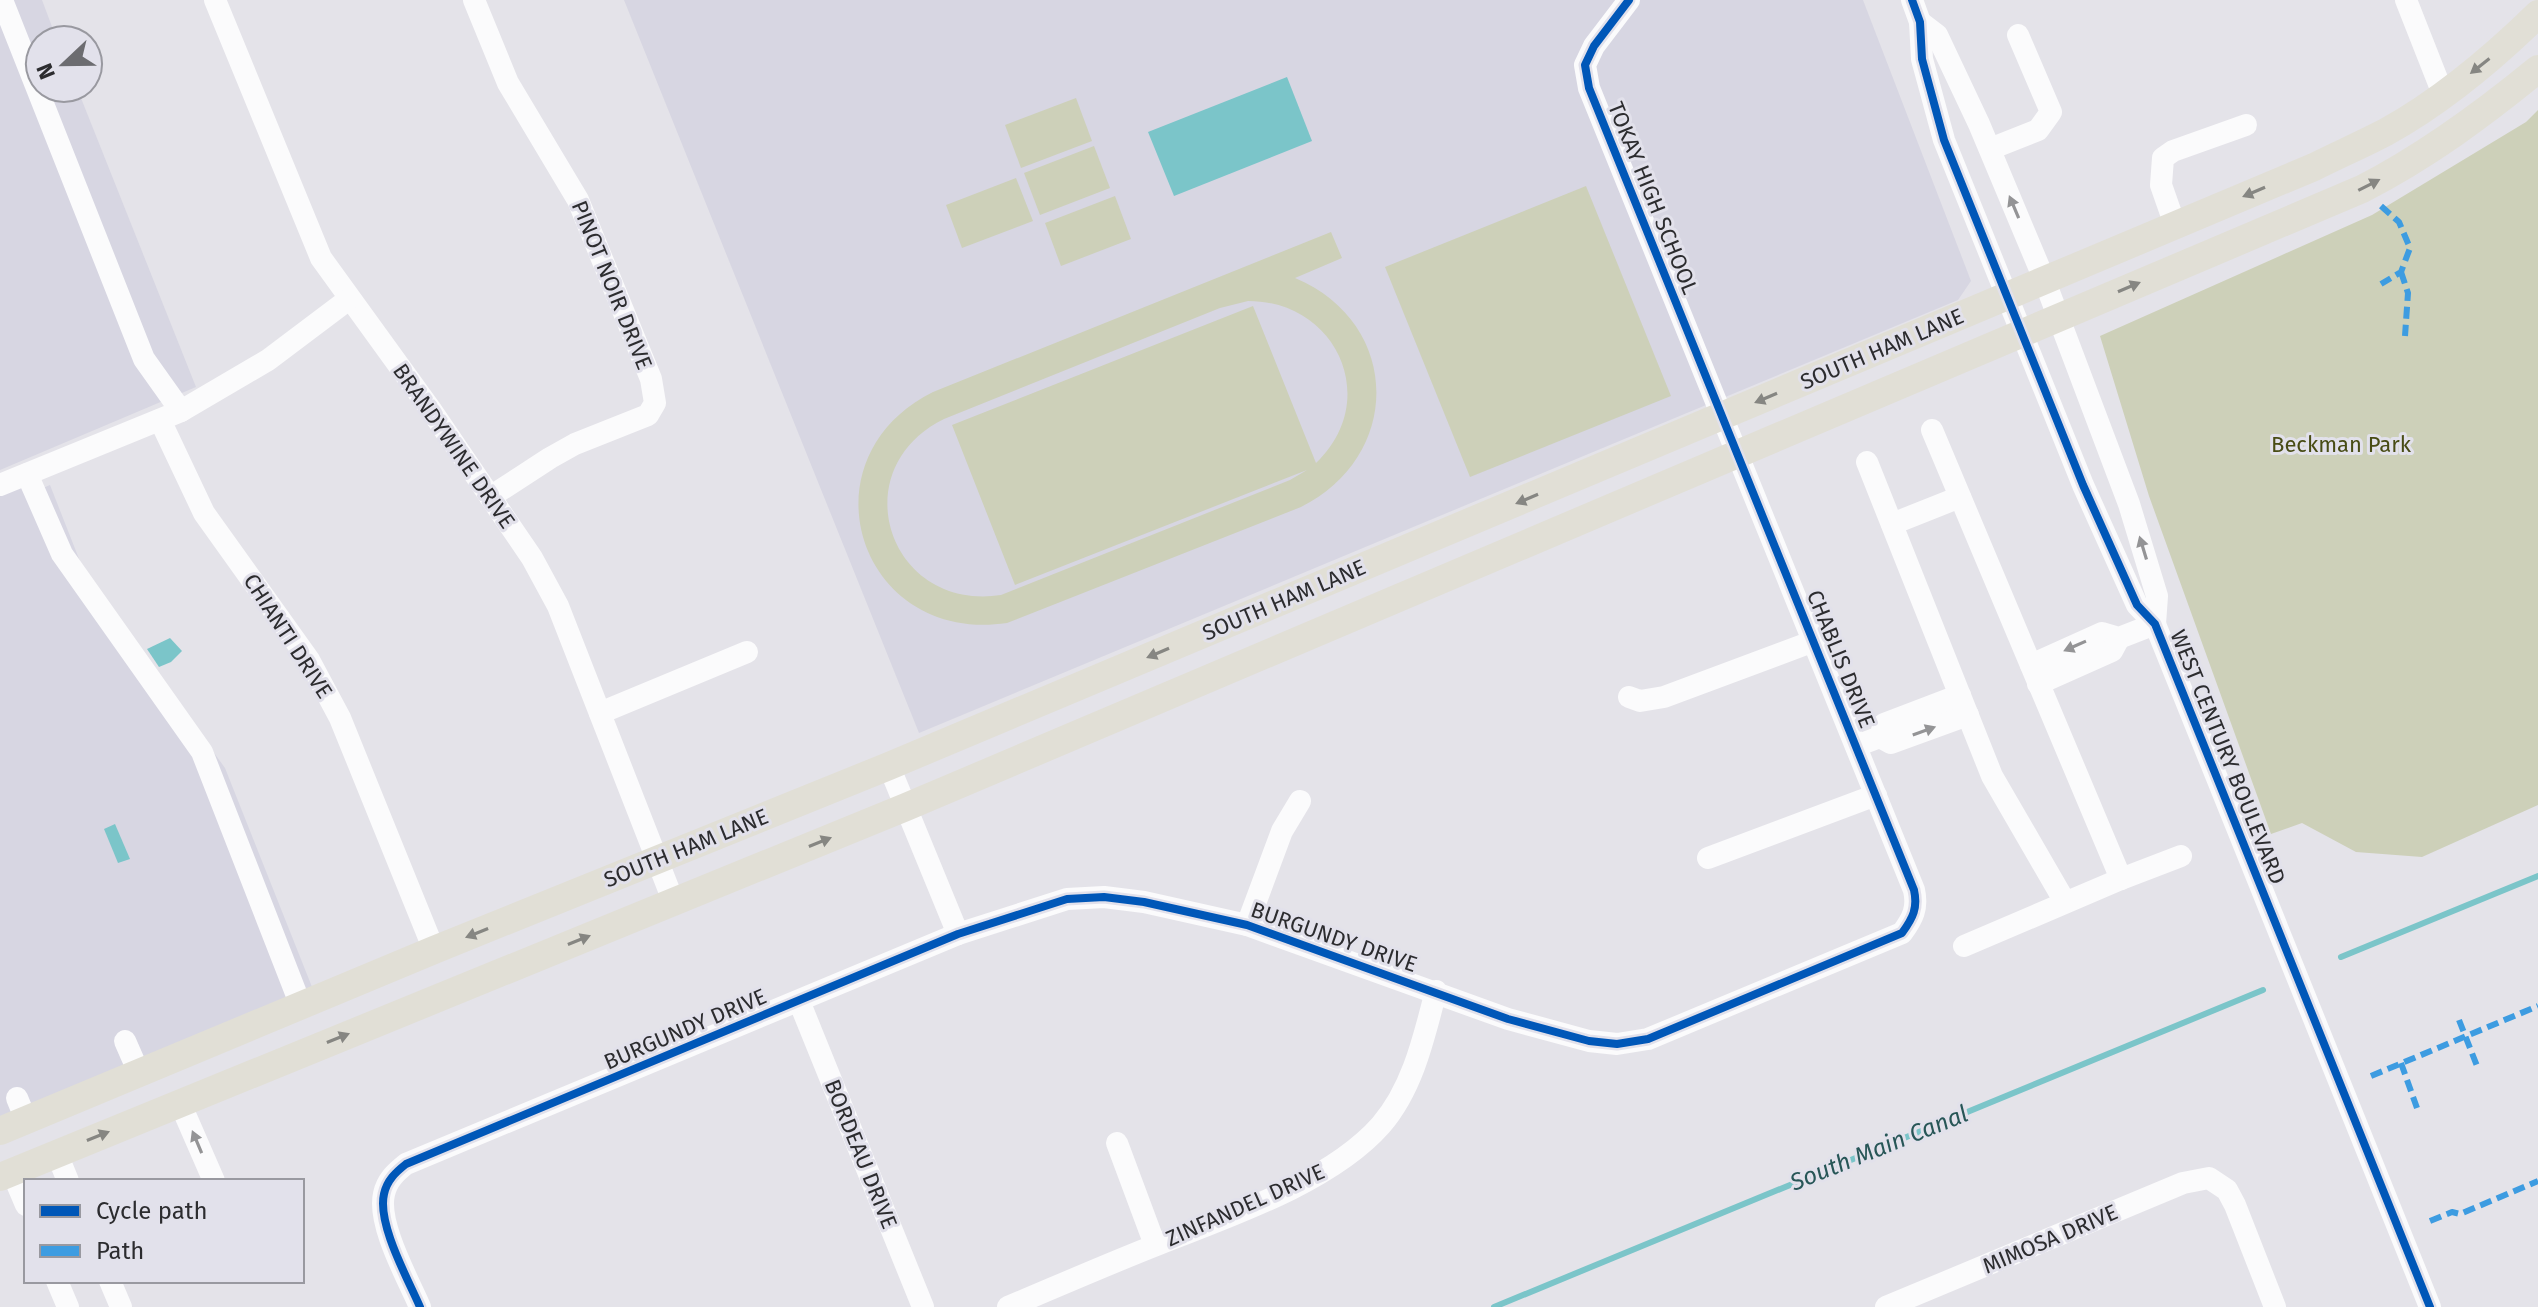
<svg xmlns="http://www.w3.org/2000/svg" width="2538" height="1307" viewBox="0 0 2538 1307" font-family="'Fira Sans',sans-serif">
<rect width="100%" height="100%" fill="#e4e3e9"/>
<!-- built -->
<g fill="#d7d6e2">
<polygon points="0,0 42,0 57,40 40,40 40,88 77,88 196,387 0,470"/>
<polygon points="624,0 1863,0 1971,281 1958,300 919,733"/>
<polygon points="27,474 36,491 50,485 85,574 225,768 314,992 0,1124 0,485"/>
</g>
<!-- green -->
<g fill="#cdd0b9" fill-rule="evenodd">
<polygon points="1076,98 1092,141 1021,168 1005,125"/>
<polygon points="2538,110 2538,805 2422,857 2356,852 2302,823 2271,834 2149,496 2100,336 2372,215 2526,122"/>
<polygon points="1094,146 1110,188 1040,215 1024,173"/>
<polygon points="1016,178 1033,221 962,248 946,205"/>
<polygon points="1586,186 1671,396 1470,477 1385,267"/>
<polygon points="1115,196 1131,239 1061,266 1045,223"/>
<path d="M1331 232 1342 258 1295 278C1402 323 1403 456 1301 507L1007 623C859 645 799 459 933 392ZM1248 301C1337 301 1382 400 1316 463L1253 306 952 425 1015 585 1307 470 1290 480 1001 595C888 612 842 469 944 419L1220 308Z"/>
</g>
<!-- water -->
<g fill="#7bc5c9">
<polygon points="1287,77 1312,141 1174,196 1148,132"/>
<polygon points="170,638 182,651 171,662 159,667 147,649"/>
<polygon points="115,824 130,859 118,863 104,829"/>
</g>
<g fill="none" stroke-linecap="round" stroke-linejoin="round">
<!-- stream -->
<g stroke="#7bc5c9" stroke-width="6">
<polyline points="2341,957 2538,876"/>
<polyline points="1494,1307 2263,990"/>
</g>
<!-- minor -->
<g stroke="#fbfbfc" stroke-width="22">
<polyline points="2,0 144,359 181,411"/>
<polyline points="215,0 321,258 431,410 532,558 558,606 674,903"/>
<polyline points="474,0 508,83 578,200 651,379 655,403 648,415 575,444 550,458 490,497"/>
<polyline points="1912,0 1920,22 1922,59 1944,140 2083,485 2137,605 2155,624 2430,1307"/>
<polyline points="2406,0 2443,94"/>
<polyline points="1920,22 1937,35 1979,124 2044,279 2129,504 2157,596 2155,624"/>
<polyline points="1990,149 2038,130 2051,112 2018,35"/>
<polyline points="2175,225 2161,185 2163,158 2173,151 2246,125"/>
<polyline points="160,420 204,513 309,660 340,718 434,950"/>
<polyline points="1932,430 2121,879"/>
<polyline points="1867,462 1992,776 2065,902"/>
<polyline points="27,474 62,554 202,752 301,1006"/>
<polyline points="0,485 181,411 268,360 349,299"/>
<polyline points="1892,524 1960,497"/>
<polyline points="2031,665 2102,633 2119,638 2155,624"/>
<polyline points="2038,684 2112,651 2119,638"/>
<polyline points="1629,697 1640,701 1664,697 1814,641"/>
<polyline points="600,713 747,652"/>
<polyline points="1880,737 1891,743 1968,715"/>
<polyline points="1856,746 1880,737 1884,724 1960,695"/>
<polyline points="889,766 958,934"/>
<polyline points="1708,858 1876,795"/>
<polyline points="1247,925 1282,831 1300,801"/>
<polyline points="1964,946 2121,879 2181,856"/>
<polyline points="799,1001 923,1307"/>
<polyline points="125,1041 139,1073"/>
<polyline points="17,1098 26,1120"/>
<polyline points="180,1103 214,1181"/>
<polyline points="1117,1143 1155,1245"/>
<polyline points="57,1154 68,1181"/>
<polyline points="12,1172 26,1205"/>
<polyline points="57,1281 68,1307"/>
<polyline points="110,1281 121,1307"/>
<path d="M420 1307C408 1279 377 1224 384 1194 387 1180 396 1172 406 1164L958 934 1067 899 1104 897 1144 902 1247 925 1508 1019 1589 1041 1617 1044 1648 1039 1902 933C1913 918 1918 908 1914 890L1589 88 1585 65 1594 46 1629 0"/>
<path d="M1008 1307C1058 1286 1108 1264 1159 1244 1230 1216 1331 1182 1381 1125 1413 1088 1424 1037 1436 991"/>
<polyline points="1886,1307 2183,1183 2209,1178 2227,1190 2235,1205 2275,1307"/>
</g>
<!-- major -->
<g stroke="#e1dfd6" stroke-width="28">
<path d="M0 1131 434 950 889 766 2314 167C2338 155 2363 144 2386 132 2442 101 2493 58 2538 14"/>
<path d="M0 1177 906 807 2362 189C2426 156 2482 115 2538 69"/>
</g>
<!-- quiet -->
<g stroke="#3d9ce1" stroke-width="6" stroke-dasharray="12 6" stroke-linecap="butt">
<polyline points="2381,206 2399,222 2410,248 2401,272 2381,284"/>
<polyline points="2401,272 2408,293 2405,336"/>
<polyline points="2459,1020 2477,1066"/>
<polyline points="2401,1063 2417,1108"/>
<polyline points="2371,1076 2538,1006"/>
<polyline points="2430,1221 2452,1212 2460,1214 2538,1181"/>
</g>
<defs>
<g id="cycleway">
<polyline points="1912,0 1920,22 1922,59 1944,140 2083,485 2137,605 2155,624 2430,1307"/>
<path d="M420 1307C408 1279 377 1224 384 1194 387 1180 396 1172 406 1164L958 934 1067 899 1104 897 1144 902 1247 925 1508 1019 1589 1041 1617 1044 1648 1039 1902 933C1913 918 1918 908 1914 890L1589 88 1585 65 1594 46 1629 0"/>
</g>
</defs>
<!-- cycleway casing -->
<use href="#cycleway" stroke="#e2e1eb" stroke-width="13"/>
<!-- cycleway -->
<use href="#cycleway" stroke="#0057b8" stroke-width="8"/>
</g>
<!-- one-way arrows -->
<defs><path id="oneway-solid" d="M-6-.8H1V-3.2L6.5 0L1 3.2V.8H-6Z" transform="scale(2)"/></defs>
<g fill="#868682">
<use href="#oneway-solid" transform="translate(2480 66) rotate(142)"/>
<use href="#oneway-solid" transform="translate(2369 185) rotate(-27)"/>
<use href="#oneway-solid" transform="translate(2254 192) rotate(157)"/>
<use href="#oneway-solid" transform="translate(2129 287) rotate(-23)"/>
<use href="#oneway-solid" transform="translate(1766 398) rotate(157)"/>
<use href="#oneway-solid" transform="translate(1527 499) rotate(157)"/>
<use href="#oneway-solid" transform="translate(1158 653) rotate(157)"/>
<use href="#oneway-solid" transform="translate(820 842) rotate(-22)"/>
<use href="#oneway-solid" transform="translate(477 933) rotate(158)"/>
<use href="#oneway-solid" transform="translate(579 940) rotate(-22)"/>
<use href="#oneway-solid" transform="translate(338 1038) rotate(-22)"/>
<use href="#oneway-solid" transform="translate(98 1136) rotate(-22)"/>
</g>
<g fill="#949496">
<use href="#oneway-solid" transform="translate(2014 207) rotate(-113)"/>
<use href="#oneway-solid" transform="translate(2143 548) rotate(-107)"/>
<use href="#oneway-solid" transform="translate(2075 646) rotate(156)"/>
<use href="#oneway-solid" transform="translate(1924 731) rotate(-20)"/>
<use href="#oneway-solid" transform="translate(197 1142) rotate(-113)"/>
</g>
<g text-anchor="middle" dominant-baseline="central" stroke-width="6" stroke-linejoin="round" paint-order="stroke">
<!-- street labels -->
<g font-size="22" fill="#2c2c2f" stroke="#e2e1eb">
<text transform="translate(1653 198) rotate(68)">TOKAY HIGH SCHOOL</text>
<text transform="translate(612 285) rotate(68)">PINOT NOIR DRIVE</text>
<text transform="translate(1882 349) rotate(-23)">SOUTH HAM LANE</text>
<text transform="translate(454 446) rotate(55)">BRANDYWINE DRIVE</text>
<text transform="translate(1284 600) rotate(-23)">SOUTH HAM LANE</text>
<text transform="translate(288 636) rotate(57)">CHIANTI DRIVE</text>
<text transform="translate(1841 659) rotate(68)">CHABLIS DRIVE</text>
<text transform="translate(2228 757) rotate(68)">WEST CENTURY BOULEVARD</text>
<text transform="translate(686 848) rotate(-22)">SOUTH HAM LANE</text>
<text transform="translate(1334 937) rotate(19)">BURGUNDY DRIVE</text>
<text transform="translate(685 1029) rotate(-23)">BURGUNDY DRIVE</text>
<text transform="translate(861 1154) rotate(68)">BORDEAU DRIVE</text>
<text transform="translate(1245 1205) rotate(-24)">ZINFANDEL DRIVE</text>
<text transform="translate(2050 1239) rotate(-23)">MIMOSA DRIVE</text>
</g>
<!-- park labels -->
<g font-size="22" fill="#484c15" stroke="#e2e1eb">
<text x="2341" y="444">Beckman Park</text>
</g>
<!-- water labels -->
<g font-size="24" font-style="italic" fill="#275657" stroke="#e2e1eb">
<text transform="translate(1879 1148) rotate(-22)">South Main Canal</text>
</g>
</g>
<!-- legend -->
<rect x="24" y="1179" width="280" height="104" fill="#e2e1eb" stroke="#9999a0" stroke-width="2"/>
<rect x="40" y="1205" width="40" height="12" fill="#0057b8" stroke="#9999a0" stroke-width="2"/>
<text x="96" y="1219" font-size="24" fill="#2c2c2f">Cycle path</text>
<rect x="40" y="1245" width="40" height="12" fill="#3d9ce1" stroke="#9999a0" stroke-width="2"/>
<text x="96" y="1259" font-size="24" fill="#2c2c2f">Path</text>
<!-- north arrow -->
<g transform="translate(64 64) rotate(248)"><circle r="38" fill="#e2e1eb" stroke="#9999a0" stroke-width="2"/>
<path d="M0-6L14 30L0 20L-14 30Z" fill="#6c6c70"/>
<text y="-12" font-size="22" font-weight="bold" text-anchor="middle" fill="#2c2c2f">N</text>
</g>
</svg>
